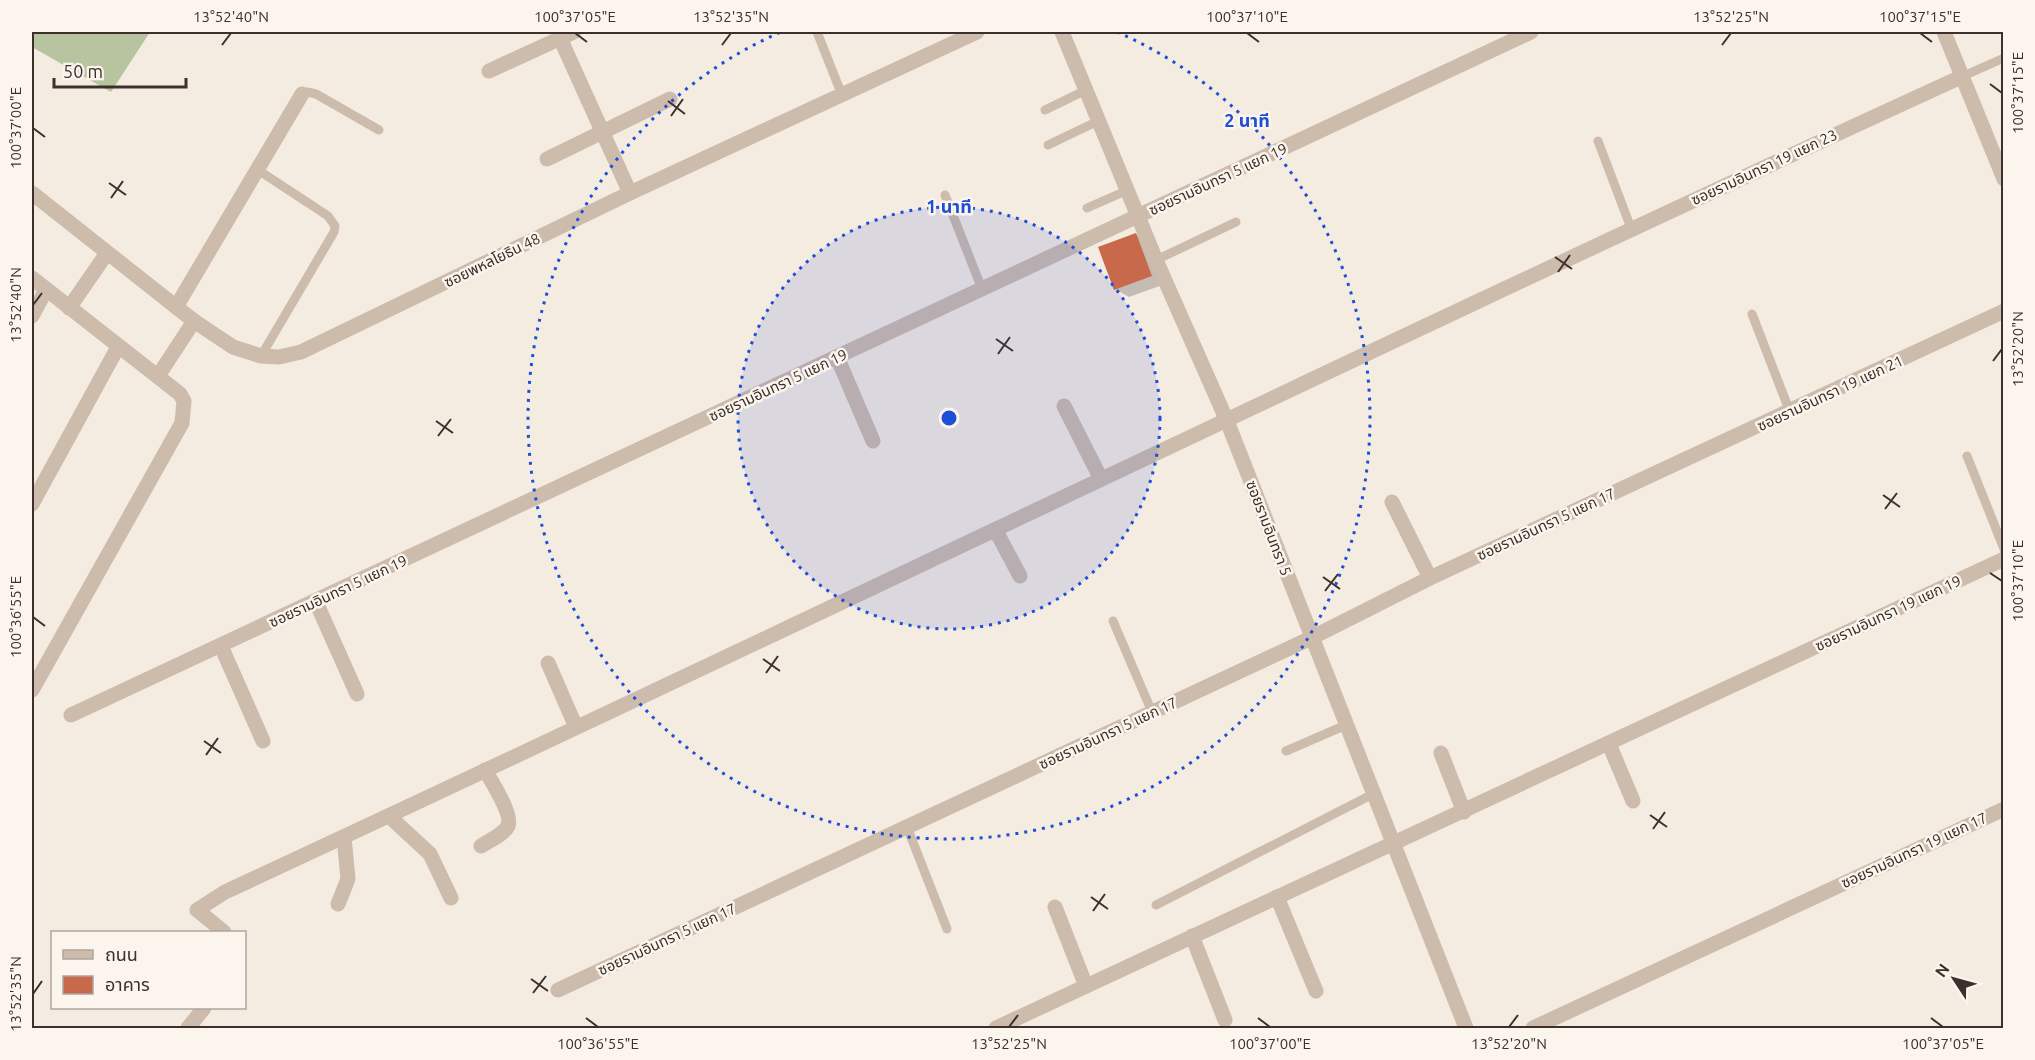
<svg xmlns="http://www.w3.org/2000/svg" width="2035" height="1060" viewBox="0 0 2035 1060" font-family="Ubuntu,'Noto Sans Thai',sans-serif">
<rect width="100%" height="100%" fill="#f4ebe1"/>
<!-- green -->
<polygon fill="#b8c4a0" points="32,32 150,32 111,92 32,47"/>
<!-- shadow -->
<polygon fill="#0003" points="1136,234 1149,242 1165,284 1129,297 1115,289"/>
<!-- building -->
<polygon fill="#c8694b" points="1136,233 1152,276 1114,290 1098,247"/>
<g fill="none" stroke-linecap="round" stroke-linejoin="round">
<!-- service -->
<g stroke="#cdbbac" stroke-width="9">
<polyline points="817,32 842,95"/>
<polyline points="1961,77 2004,58"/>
<polyline points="302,94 307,92 316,94 379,130"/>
<polyline points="1045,110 1086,90"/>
<polyline points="1598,141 1631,228"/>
<polyline points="1048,145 1098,121"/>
<polyline points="258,170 328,216 335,226 334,232 261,356"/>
<polyline points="945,195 982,289"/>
<polyline points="1087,208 1128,190"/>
<polyline points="1156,260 1236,222"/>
<polyline points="1752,314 1790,412"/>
<polyline points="1967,456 2004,549"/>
<polyline points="1113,621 1152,712"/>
<polyline points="1286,751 1346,725"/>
<polyline points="907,827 947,929"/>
<polyline points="1156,905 1373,794"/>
</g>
<!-- minor -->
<g stroke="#cdbbac" stroke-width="15">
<polyline points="1062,32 1156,260 1227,421 1466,1028"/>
<polyline points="1944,32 2004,179"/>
<polyline points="560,38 630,193"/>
<polyline points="489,71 574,32"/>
<polyline points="547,159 670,99"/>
<polyline points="32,278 180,394 184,401 182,423 32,690"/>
<polyline points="176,307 302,94"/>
<polyline points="69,308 107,253"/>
<polyline points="32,316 46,290"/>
<polyline points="837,357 873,441"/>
<polyline points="158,376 194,321"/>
<polyline points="1064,406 1101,479"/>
<polyline points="1392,502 1430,578"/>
<polyline points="32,504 118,347"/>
<polyline points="996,531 1020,576"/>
<polyline points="316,602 357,694"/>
<polyline points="221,646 263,741"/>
<polyline points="548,663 576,727"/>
<polyline points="71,715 1531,32"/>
<polyline points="1609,744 1633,801"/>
<polyline points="1441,753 1464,812"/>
<polyline points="389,816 430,854 451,898"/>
<path d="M481 846C490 840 503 835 508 826 513 814 491 781 485 770"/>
<polyline points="1277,897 1316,991"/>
<polyline points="338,904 348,879 344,837"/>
<polyline points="1055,907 1086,986"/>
<path d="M224 932 197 910 225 892C805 623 1380 343 1961 77"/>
<polyline points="1192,936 1225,1020"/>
<polyline points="558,990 1311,638 1430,578 2004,311"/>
<polyline points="188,1028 204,1008"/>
<polyline points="996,1028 2004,559"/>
<polyline points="1533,1028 2004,809"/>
</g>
<!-- tertiary -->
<polyline stroke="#cdbbac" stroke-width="15" points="32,193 194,321 233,347 261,356 279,357 301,352 630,193 977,32"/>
</g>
<!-- ticks -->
<path fill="none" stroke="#3b302b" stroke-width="2" d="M575 33 587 42M1247 33 1259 42M1920 33 1932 42M222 45 231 33M722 45 731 33M1722 45 1731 33M1990 84 2002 93M668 101 685 114M671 116 683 99M33 128 45 137M109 183 126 195M111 198 123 181M1555 257 1572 269M1558 272 1570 255M33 305 42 293M996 339 1013 351M998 354 1010 337M1993 361 2002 349M436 421 453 433M438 436 451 419M1883 495 1900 507M1885 509 1897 493M1990 573 2002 581M1323 577 1340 589M1325 591 1338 574M33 617 45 626M763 659 780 671M766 673 778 656M204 741 221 753M206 755 218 738M1650 815 1667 827M1653 829 1665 812M1091 897 1108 909M1093 911 1105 894M531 979 548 991M533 993 546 976M33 994 42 981M586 1018 598 1027M1258 1018 1270 1027M1931 1018 1943 1027M1009 1027 1018 1015M1509 1027 1518 1015"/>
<!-- distance rings -->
<circle cx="949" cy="418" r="211" fill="#1d4ed8" fill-opacity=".12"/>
<g fill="none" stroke="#1d4ed8" stroke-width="3" stroke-dasharray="3 6">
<circle cx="949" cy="418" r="211"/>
<path d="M1117 32A421 421 0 1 1 781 32"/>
</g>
<g text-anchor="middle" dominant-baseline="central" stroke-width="5" stroke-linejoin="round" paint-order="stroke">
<!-- street labels -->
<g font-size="15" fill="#3b302b" stroke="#fbf5ee">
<text transform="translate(1764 167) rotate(-25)">ซอยรามอินทรา 19 แยก 23</text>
<text transform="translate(1218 179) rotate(-25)">ซอยรามอินทรา 5 แยก 19</text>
<text transform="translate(492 260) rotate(-26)">ซอยพหลโยธิน 48</text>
<text transform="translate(778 385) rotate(-25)">ซอยรามอินทรา 5 แยก 19</text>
<text transform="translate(1830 393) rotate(-25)">ซอยรามอินทรา 19 แยก 21</text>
<text transform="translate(1546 524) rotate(-25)">ซอยรามอินทรา 5 แยก 17</text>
<text transform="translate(1269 528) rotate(69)">ซอยรามอินทรา 5</text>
<text transform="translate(338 591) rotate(-25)">ซอยรามอินทรา 5 แยก 19</text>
<text transform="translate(1888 613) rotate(-25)">ซอยรามอินทรา 19 แยก 19</text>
<text transform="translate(1108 733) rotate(-25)">ซอยรามอินทรา 5 แยก 17</text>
<text transform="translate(1914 850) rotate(-25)">ซอยรามอินทรา 19 แยก 17</text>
<text transform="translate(667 939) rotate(-25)">ซอยรามอินทรา 5 แยก 17</text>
</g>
</g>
<circle cx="949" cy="418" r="9" fill="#1d4ed8" stroke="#fbf5ee" stroke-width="3"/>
<g font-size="18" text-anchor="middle" font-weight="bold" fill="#1d4ed8" stroke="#fbf5ee" stroke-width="5" stroke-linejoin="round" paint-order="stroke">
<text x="1247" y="127">2 นาที</text>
<text x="949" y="213">1 นาที</text>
</g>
<!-- border -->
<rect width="2035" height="1060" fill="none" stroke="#fbf5ee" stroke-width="66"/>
<!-- legend -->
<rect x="51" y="931" width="195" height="78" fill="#fbf5ee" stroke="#aea6a0" stroke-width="1.5"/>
<rect x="63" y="950" width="30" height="9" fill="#cdbbac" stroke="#aea6a0" stroke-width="1.5"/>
<text x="105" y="961" font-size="18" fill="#3b302b">ถนน</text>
<rect x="63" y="976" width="30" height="18" fill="#c8694b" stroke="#aea6a0" stroke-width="1.5"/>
<text x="105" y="991" font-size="18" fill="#3b302b">อาคาร</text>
<!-- north arrow -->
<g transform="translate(1954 979) rotate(306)" stroke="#fbf5ee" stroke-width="4.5" paint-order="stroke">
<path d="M0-4.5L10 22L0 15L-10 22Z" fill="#3b302b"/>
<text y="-9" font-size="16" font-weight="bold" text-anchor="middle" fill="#3b302b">N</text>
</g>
<!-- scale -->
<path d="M54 78v9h132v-9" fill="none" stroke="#3b302b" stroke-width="3"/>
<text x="63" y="78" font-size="18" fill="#3b302b" stroke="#fbf5ee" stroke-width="4.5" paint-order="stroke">50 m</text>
<rect x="33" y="33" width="1969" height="994" fill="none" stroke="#3b302b" stroke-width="2"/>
<g font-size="15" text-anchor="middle" fill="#3b302b">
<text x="231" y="22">13°52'40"N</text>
<text x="575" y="22">100°37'05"E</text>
<text x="731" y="22">13°52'35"N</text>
<text x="1247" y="22">100°37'10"E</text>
<text x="1731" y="22">13°52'25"N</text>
<text x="1920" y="22">100°37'15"E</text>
<text transform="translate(2018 93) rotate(-90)" y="5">100°37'15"E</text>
<text transform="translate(16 128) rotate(-90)" y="5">100°37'00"E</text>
<text transform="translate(16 305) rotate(-90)" y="5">13°52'40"N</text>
<text transform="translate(2018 349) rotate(-90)" y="5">13°52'20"N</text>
<text transform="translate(2018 581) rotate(-90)" y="5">100°37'10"E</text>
<text transform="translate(16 617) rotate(-90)" y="5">100°36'55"E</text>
<text transform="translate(16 994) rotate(-90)" y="5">13°52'35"N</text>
<text x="598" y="1049">100°36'55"E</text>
<text x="1009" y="1049">13°52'25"N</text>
<text x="1270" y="1049">100°37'00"E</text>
<text x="1509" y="1049">13°52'20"N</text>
<text x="1943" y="1049">100°37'05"E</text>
</g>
</svg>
